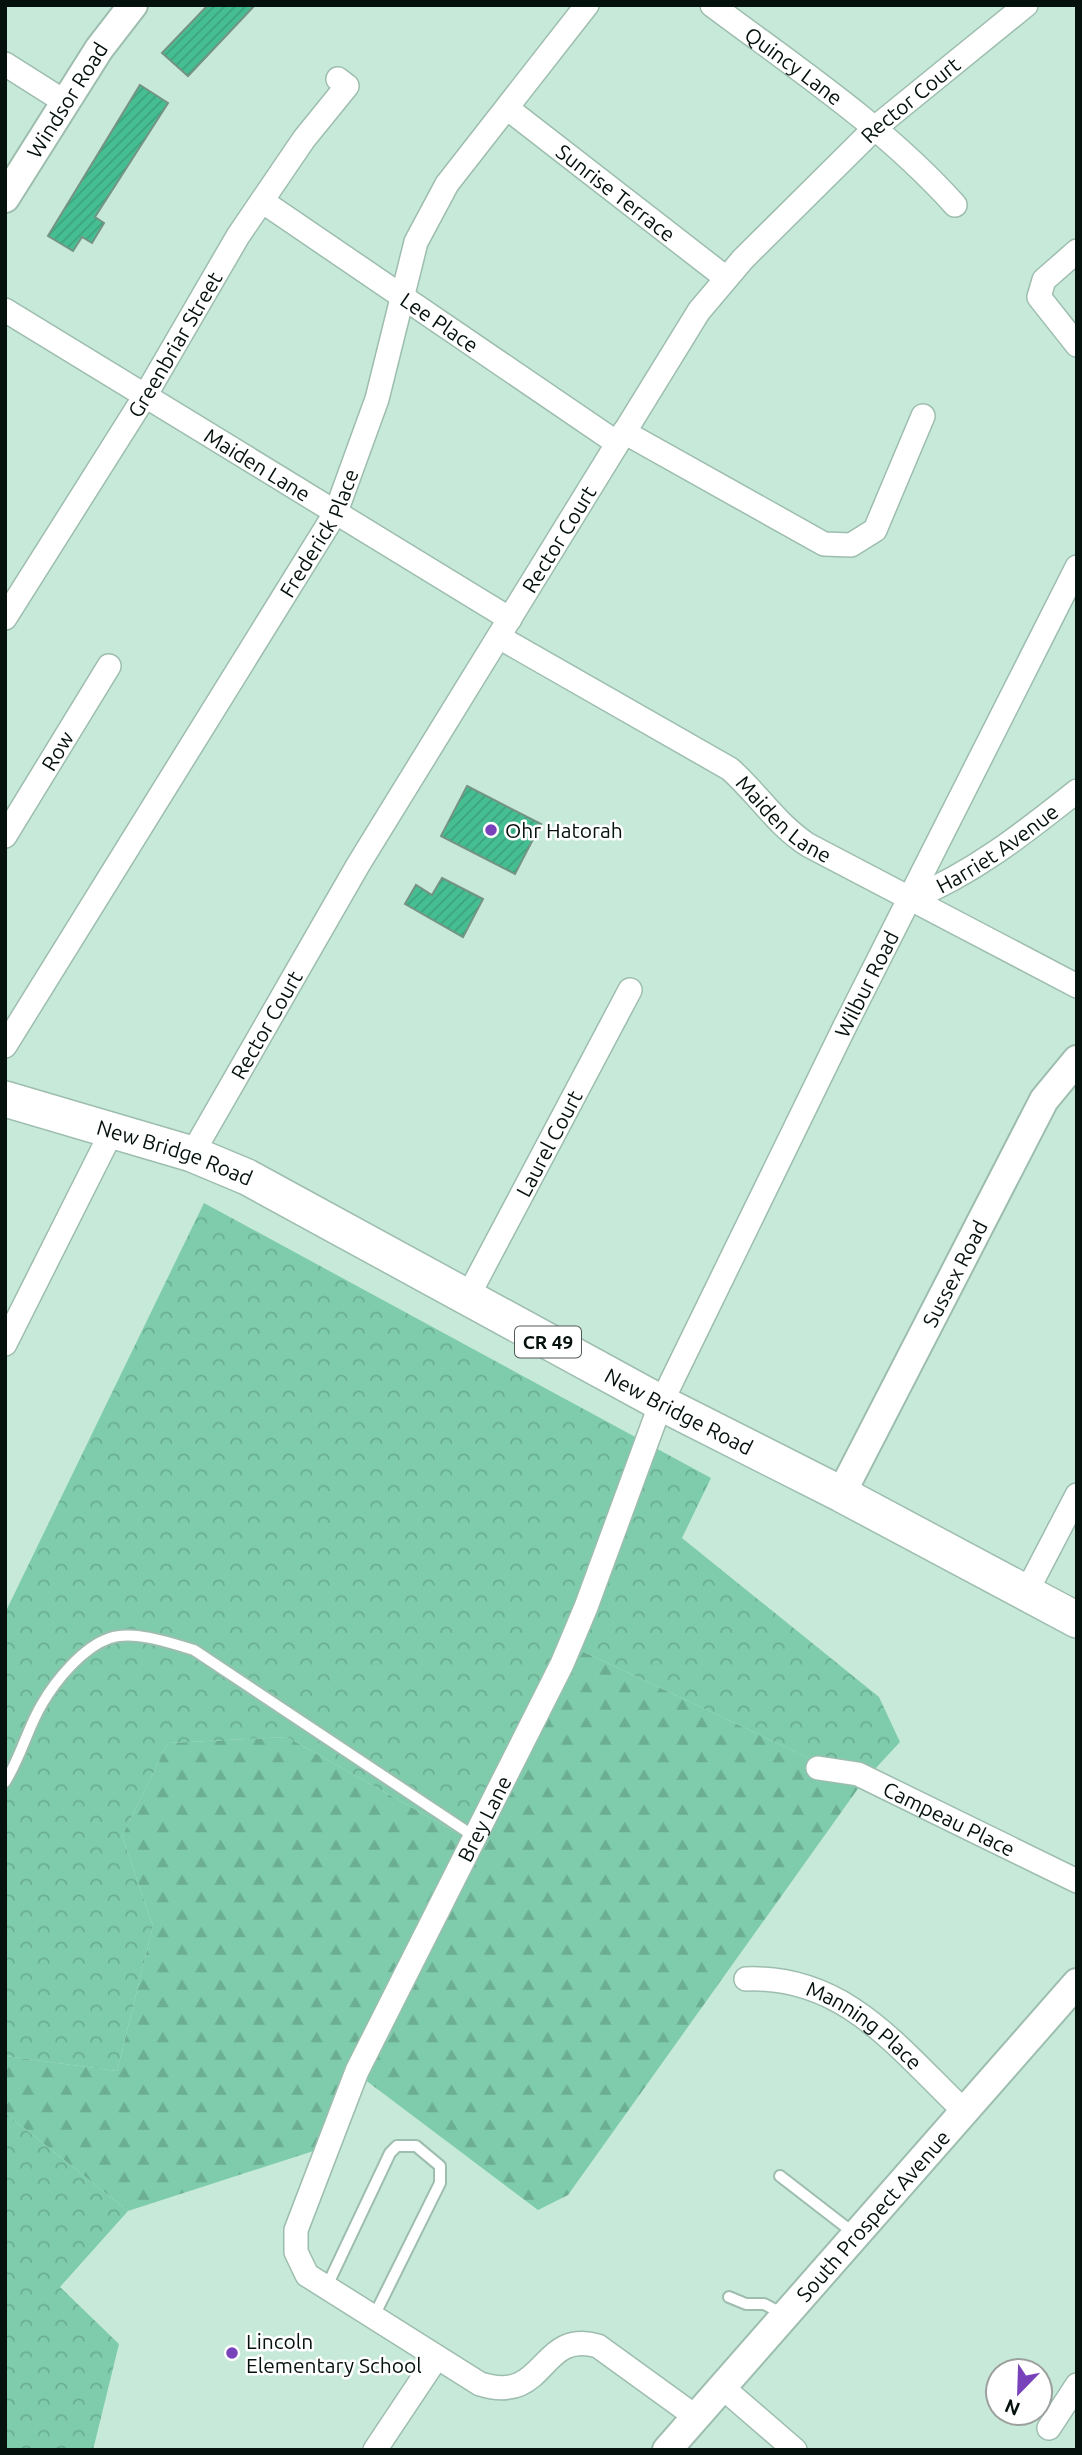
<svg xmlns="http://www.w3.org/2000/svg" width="1082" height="2455" viewBox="0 0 1082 2455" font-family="Ubuntu,sans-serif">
<defs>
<pattern id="forest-firs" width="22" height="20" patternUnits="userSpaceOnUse" patternTransform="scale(1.75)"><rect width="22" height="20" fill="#7eccac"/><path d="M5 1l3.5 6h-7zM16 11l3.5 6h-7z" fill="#6bae93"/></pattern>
<pattern id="park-crowns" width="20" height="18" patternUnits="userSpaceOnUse" patternTransform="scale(1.75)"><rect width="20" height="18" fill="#7eccac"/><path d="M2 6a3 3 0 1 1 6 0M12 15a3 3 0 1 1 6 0" fill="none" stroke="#6bae93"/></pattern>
<pattern id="building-hatch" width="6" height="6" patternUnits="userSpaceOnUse" patternTransform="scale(1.75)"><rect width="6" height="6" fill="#46be93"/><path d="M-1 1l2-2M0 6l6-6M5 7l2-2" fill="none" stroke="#3ca27e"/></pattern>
</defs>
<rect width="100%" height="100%" fill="#c7e9d9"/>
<!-- forest -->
<polygon fill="url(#forest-firs)" points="567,1644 862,1783 568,2195 538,2210 364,2079 332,2145 128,2211 5,2113 5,2056 117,2071 153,1926 122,1836 168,1743 287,1737 480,1846"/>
<!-- park -->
<g fill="url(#park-crowns)">
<polygon points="204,1203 711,1478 682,1538 879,1697 900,1742 862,1783 567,1644 480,1846 287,1737 168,1743 122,1836 153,1926 117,2071 5,2056 5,1613"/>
<polygon points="5,2113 128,2211 60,2287 119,2344 93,2450 5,2450"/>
</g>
<!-- building -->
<g fill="url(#building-hatch)" stroke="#739384" stroke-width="2">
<polygon points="208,5 255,5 188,76 162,53"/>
<polygon points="140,85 168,103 95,217 104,223 92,243 82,237 73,251 48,236"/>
<polygon points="467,786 541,824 515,874 441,836"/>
<polygon points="442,878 483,899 463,937 405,904 416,885 432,895"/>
</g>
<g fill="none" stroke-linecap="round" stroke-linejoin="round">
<defs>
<g id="service">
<path d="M5 1782C21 1757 27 1729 42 1704 56 1680 83 1647 110 1638 134 1630 171 1643 194 1650L475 1837"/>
<polyline points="780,2176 855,2234"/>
<polyline points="327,2286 390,2153 397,2146 416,2146 440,2166 440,2183 374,2316"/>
<polyline points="729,2297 746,2304 764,2304 785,2315"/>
</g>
<g id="minor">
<path id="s1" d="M712 5C796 68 884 126 955 205"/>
<polyline points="5,64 65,102"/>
<path id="s2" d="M507 108 726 278"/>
<path id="s3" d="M262 201 617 443"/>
<polyline points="1077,251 1044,280 1039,297 1077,345"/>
<path id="s4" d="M5 310 510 619"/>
<polyline points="624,432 824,544 851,545 875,530 923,416"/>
<path id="s5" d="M5 618 145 396 238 236 304 139 347 86 338 79"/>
<path id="s6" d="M499 637 730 769C758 794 776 824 808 845L1077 986"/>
<path id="s7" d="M5 836 109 666"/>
<path id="s8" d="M911 899C974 873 1024 833 1077 791"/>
<path id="s9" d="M5 1046 336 512 377 399 416 242 447 184 587 5"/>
<path id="s10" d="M192 1154 358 865 699 311 743 259 876 127 1026 5"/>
<path id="s11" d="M467 1298 630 990"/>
<polyline points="5,1344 112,1131"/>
<polyline points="1026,1593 1077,1495"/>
<path id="s12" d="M818 1768 858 1774 1077 1881"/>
<path id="s13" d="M746 1979C845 1975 898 2048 963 2110"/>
<polyline points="722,2387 795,2450"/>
<path id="s14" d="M696 2417 598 2346C538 2329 548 2405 480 2384L307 2275 296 2252V2230L357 2071 562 1664 586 1607 661 1403 844 1028 1077 567"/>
<polyline points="1049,2428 1077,2385"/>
<polyline points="375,2450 437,2357"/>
</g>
<g id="tertiary">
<path id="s15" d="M5 198 99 49 133 5"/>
<path id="s16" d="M841 1494 1044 1100 1077 1060"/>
<path id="s17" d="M667 2450 1077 1983"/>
</g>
<g id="primary">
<path id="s18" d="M5 1099 192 1154 247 1177 661 1403 841 1494 1077 1620"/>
</g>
</defs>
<!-- service casing -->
<use href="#service" stroke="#9dbdaf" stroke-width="14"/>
<!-- minor casing -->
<use href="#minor" stroke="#9dbdaf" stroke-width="26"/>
<!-- tertiary casing -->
<use href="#tertiary" stroke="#9dbdaf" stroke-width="32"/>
<!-- primary casing -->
<use href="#primary" stroke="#9dbdaf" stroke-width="38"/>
<!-- service -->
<use href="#service" stroke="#fff" stroke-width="10"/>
<!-- minor -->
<use href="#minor" stroke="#fff" stroke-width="23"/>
<!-- tertiary -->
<use href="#tertiary" stroke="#fff" stroke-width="28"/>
<!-- primary -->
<use href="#primary" stroke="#fff" stroke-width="35"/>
</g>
<!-- markers -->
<g fill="#7843ba" stroke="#fff" stroke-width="2.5">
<circle cx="491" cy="830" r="7"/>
<circle cx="232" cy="2353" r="7"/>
</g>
<g text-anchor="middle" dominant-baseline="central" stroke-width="5" stroke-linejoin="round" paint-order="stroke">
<!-- shield labels -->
<rect fill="#fff" stroke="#505855" stroke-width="2" x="515" y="1326.5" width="66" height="31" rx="5"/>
<g font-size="19" font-weight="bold" fill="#05110c">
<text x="548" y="1342">CR 49</text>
</g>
<!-- street labels -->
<g font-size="21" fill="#05110c" stroke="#fff">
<text stroke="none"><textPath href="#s1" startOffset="102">Quincy Lane</textPath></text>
<text stroke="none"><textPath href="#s15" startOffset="116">Windsor Road</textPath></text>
<text stroke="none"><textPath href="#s10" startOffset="1283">Rector Court</textPath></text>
<text stroke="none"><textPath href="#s2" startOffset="138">Sunrise Terrace</textPath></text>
<text stroke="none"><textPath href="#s3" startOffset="215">Lee Place</textPath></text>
<text stroke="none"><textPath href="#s5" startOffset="322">Greenbriar Street</textPath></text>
<text stroke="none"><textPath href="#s4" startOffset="296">Maiden Lane</textPath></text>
<text stroke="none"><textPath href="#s9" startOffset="602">Frederick Place</textPath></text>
<text stroke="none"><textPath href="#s10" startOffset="716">Rector Court</textPath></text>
<text stroke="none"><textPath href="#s7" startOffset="100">Row</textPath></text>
<text stroke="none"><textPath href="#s6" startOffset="340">Maiden Lane</textPath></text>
<text stroke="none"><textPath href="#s8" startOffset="100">Harriet Avenue</textPath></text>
<text stroke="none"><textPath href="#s14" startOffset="1878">Wilbur Road</textPath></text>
<text stroke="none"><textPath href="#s10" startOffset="149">Rector Court</textPath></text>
<text stroke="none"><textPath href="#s11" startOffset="175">Laurel Court</textPath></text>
<text stroke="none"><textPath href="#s18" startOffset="178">New Bridge Road</textPath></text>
<text stroke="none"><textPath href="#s16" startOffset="248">Sussex Road</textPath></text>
<text stroke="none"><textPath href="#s18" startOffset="746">New Bridge Road</textPath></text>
<text stroke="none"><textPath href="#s12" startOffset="142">Campeau Place</textPath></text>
<text stroke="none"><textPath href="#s14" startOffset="959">Brey Lane</textPath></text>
<text stroke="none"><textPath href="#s13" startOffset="131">Manning Place</textPath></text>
<text stroke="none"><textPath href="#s17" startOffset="312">South Prospect Avenue</textPath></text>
</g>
<!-- poi labels -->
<g font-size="21" fill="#05110c" stroke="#fff" text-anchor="start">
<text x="505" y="830">Ohr Hatorah</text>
<text x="246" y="2341">Lincoln<tspan x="246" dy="24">Elementary School</tspan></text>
</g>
</g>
<!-- border -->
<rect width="1082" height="2455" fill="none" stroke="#05110c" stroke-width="14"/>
<!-- north arrow -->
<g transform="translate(1019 2392) rotate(203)"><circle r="33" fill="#ffffff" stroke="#9ba09e" stroke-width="2"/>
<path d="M0-5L12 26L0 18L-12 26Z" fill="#7843ba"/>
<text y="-10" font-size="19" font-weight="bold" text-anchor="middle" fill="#05110c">N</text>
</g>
</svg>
